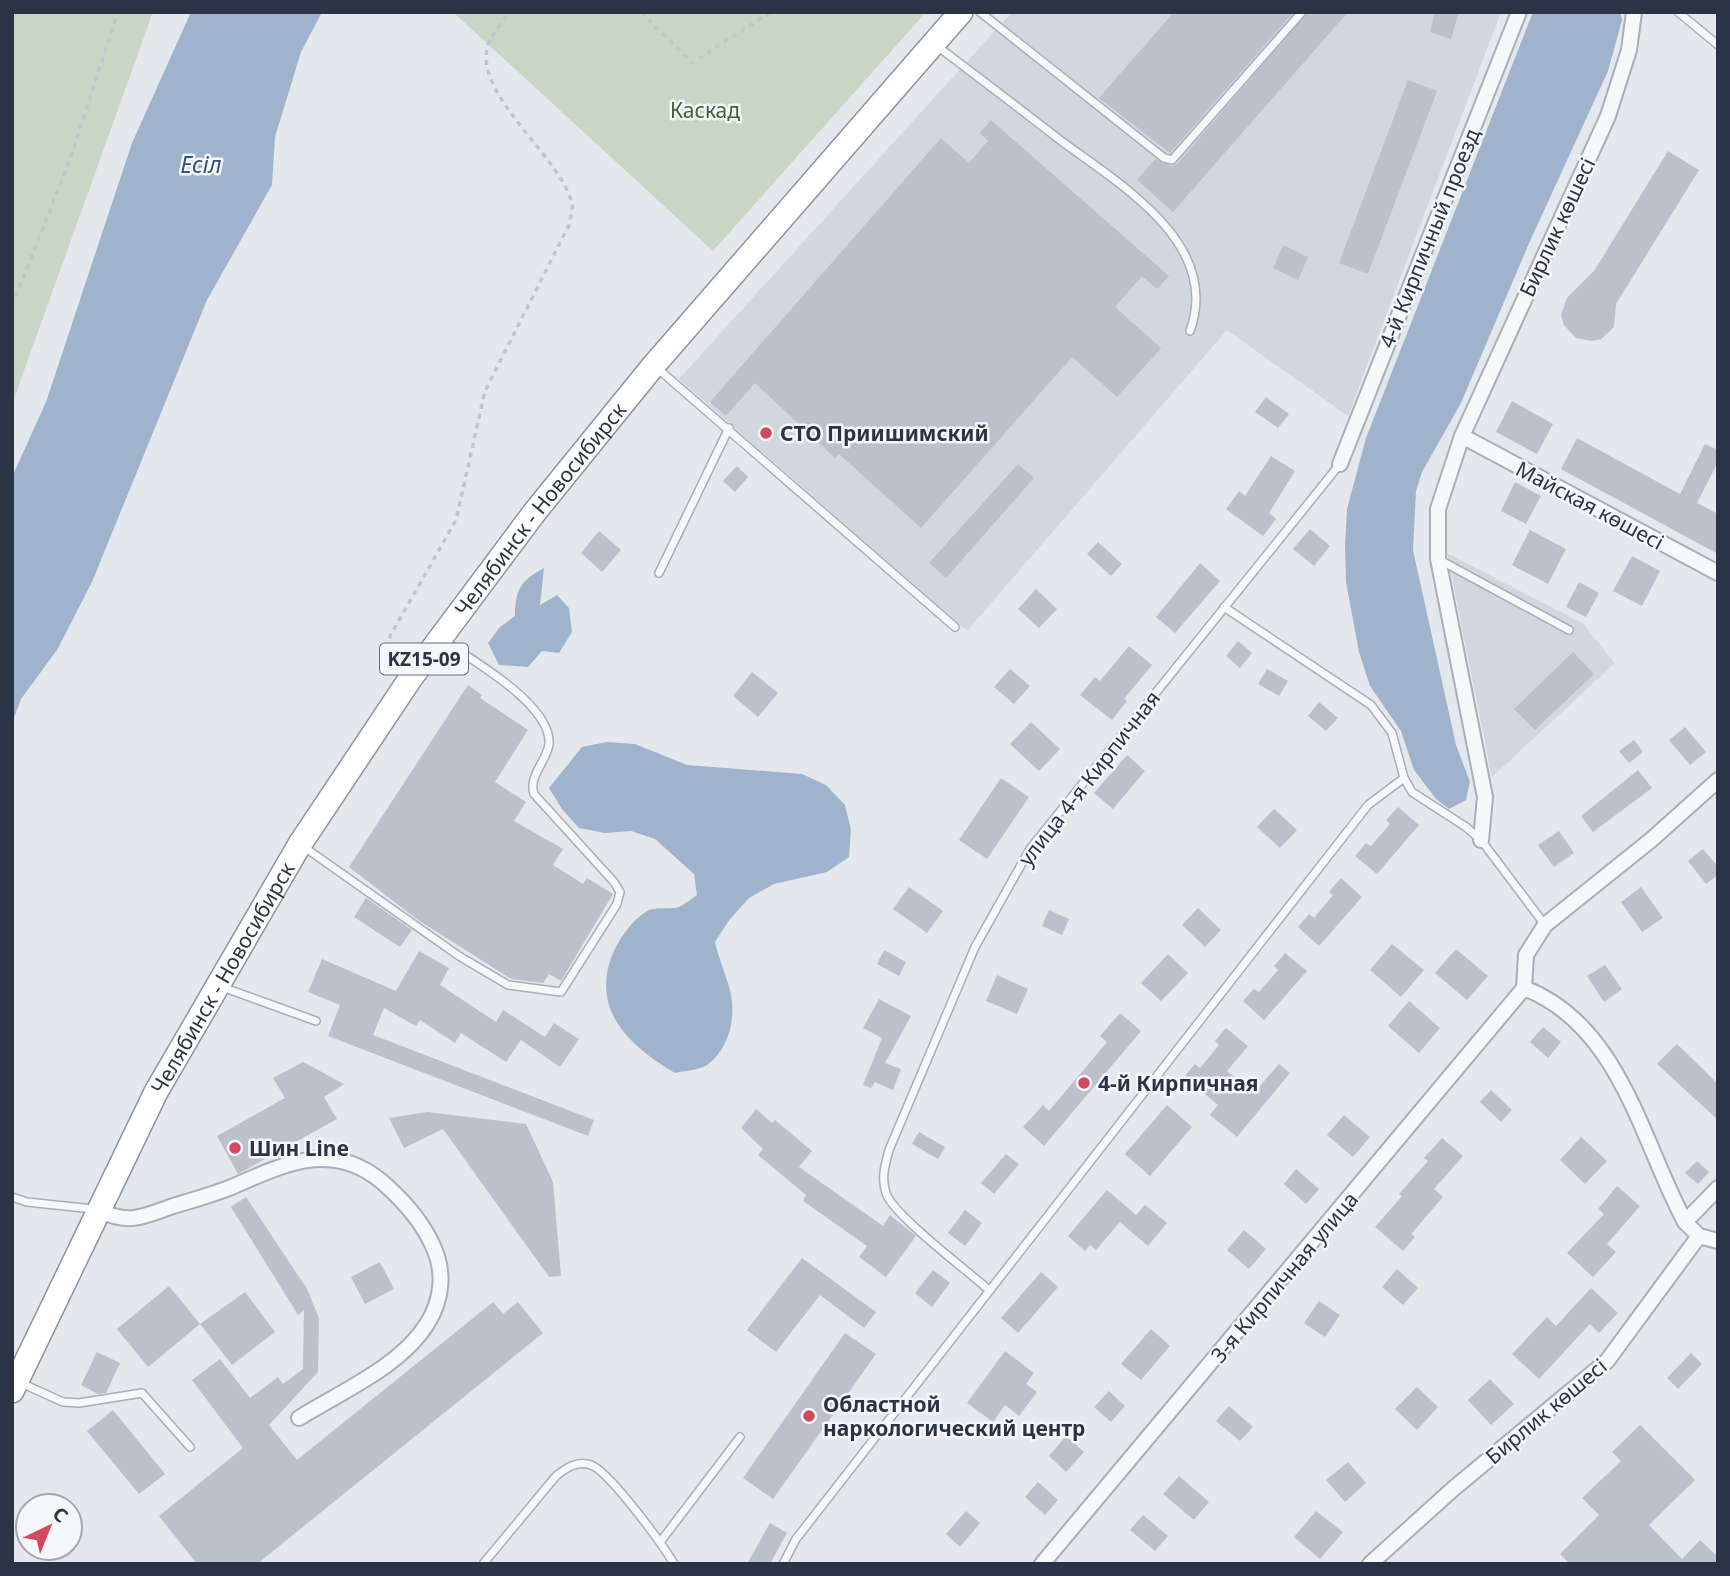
<svg xmlns="http://www.w3.org/2000/svg" width="1730" height="1576" viewBox="0 0 1730 1576" font-family="'Noto Sans',sans-serif">
<rect width="100%" height="100%" fill="#e4e7ec"/>
<!-- built -->
<g fill="#d2d6de">
<polygon points="1012,12 1501,12 1348,416 1227,330 967,631 679,379"/>
<polygon points="1447,553 1582,623 1615,663 1492,777"/>
</g>
<!-- green -->
<g fill="#c9d6c5">
<polygon points="12,12 153,12 12,404"/>
<polygon points="453,12 926,12 713,251"/>
</g>
<!-- water -->
<g fill="#9fb4cc">
<polygon points="191,12 322,12 301,52 275,137 272,185 207,300 92,582 57,650 21,699 12,723 12,477 46,402 132,143"/>
<polygon points="1533,12 1620,12 1622,20 1608,71 1530,241 1461,403 1422,472 1416,491 1413,550 1456,745 1470,782 1466,800 1449,809 1436,799 1414,770 1401,731 1370,686 1359,652 1346,582 1345,546 1347,509 1366,438"/>
<path d="M544 568 540 605 557 595 569 608 572 632 559 653 542 651 528 667 499 665 488 643 500 627 515 616C515 590 521 580 544 568Z"/>
<path d="M607 742 635 744 687 765 802 774 826 785 845 805 851 830 849 857 827 872 774 884 749 898 730 919 715 942C719 960 727 977 731 995 736 1020 728 1050 707 1065 699 1070 684 1071 675 1073 631 1047 592 1012 611 958 618 940 631 921 647 911 656 906 669 910 679 907 685 904 691 899 697 895L694 874 655 839 631 831 605 833 579 828 562 809 549 788 582 747Z"/>
</g>
<!-- building -->
<g fill="#bbc0ca">
<polygon points="1174,12 1294,12 1170,153 1099,98"/>
<polygon points="1308,12 1348,12 1173,212 1137,180 1155,159 1171,166 1177,164"/>
<polygon points="1435,12 1459,12 1451,39 1430,32"/>
<polygon points="1408,80 1437,91 1368,274 1339,263"/>
<polygon points="991,120 1169,276 1157,289 1142,276 1115,307 1161,348 1117,397 1072,357 921,528 839,454 835,458 755,383 726,416 710,402 941,138 969,163 988,141 980,133"/>
<polygon points="1668,151 1699,170 1616,304 1614,327 1601,339 1592,341 1576,338 1564,325 1561,315 1567,298 1594,271"/>
<polygon points="1283,245 1308,257 1298,280 1273,268"/>
<polygon points="1266,397 1289,414 1278,428 1255,412"/>
<polygon points="1512,401 1553,424 1537,454 1496,432"/>
<polygon points="1577,438 1680,494 1705,444 1718,450 1718,462 1697,503 1718,514 1718,554 1561,469"/>
<polygon points="1271,456 1295,471 1269,513 1276,519 1263,536 1226,509 1239,491 1245,496"/>
<polygon points="1018,464 1034,478 946,578 929,563"/>
<polygon points="737,466 748,477 735,492 723,481"/>
<polygon points="1515,482 1541,496 1526,524 1501,511"/>
<polygon points="1310,529 1330,546 1314,566 1293,549"/>
<polygon points="1530,530 1566,549 1548,584 1512,565"/>
<polygon points="599,531 621,550 602,572 581,553"/>
<polygon points="1098,542 1122,564 1111,576 1087,554"/>
<polygon points="1632,556 1660,571 1642,606 1613,591"/>
<polygon points="1200,563 1220,581 1175,633 1156,617"/>
<polygon points="1579,582 1599,593 1586,617 1566,607"/>
<polygon points="1036,589 1057,609 1039,628 1018,609"/>
<polygon points="1238,641 1252,653 1240,668 1226,656"/>
<polygon points="1129,646 1152,665 1124,699 1127,701 1112,720 1080,695 1095,677 1100,681"/>
<polygon points="1573,652 1594,674 1535,730 1514,709"/>
<polygon points="1010,669 1030,686 1014,704 994,687"/>
<polygon points="1267,669 1288,681 1279,696 1258,684"/>
<polygon points="752,672 778,693 758,717 733,696"/>
<polygon points="468,685 482,695 480,698 528,730 495,782 526,802 514,821 563,849 553,865 583,884 587,878 613,894 561,981 549,974 543,983 511,979 418,920 349,867"/>
<polygon points="1319,702 1338,718 1326,731 1308,716"/>
<polygon points="1031,722 1060,749 1039,771 1010,744"/>
<polygon points="1685,727 1706,752 1690,765 1669,740"/>
<polygon points="1634,740 1643,752 1629,763 1619,751"/>
<polygon points="1127,755 1145,771 1113,809 1094,793"/>
<polygon points="1638,770 1652,788 1593,832 1581,816"/>
<polygon points="1001,778 1029,797 987,859 959,840"/>
<polygon points="1398,807 1419,825 1377,874 1355,856 1366,843 1371,846 1390,824 1386,820"/>
<polygon points="1274,809 1297,830 1280,848 1257,827"/>
<polygon points="1559,831 1574,853 1554,867 1538,845"/>
<polygon points="1703,849 1718,867 1718,875 1706,884 1688,861"/>
<polygon points="1341,878 1362,897 1319,946 1298,927 1309,914 1314,918 1333,895 1329,892"/>
<polygon points="909,887 943,911 927,933 893,909"/>
<polygon points="1641,887 1663,918 1642,932 1621,902"/>
<polygon points="366,898 412,930 400,947 354,917"/>
<polygon points="1198,908 1221,930 1205,947 1182,925"/>
<polygon points="1049,910 1069,919 1062,935 1042,926"/>
<polygon points="1392,944 1424,970 1401,997 1370,970"/>
<polygon points="1456,949 1488,976 1467,1000 1435,973"/>
<polygon points="884,950 906,962 899,976 877,964"/>
<polygon points="419,951 449,968 440,985 496,1022 503,1010 545,1037 554,1023 579,1039 560,1067 521,1040 506,1062 461,1033 455,1043 420,1020 416,1026 384,1008 373,1035 594,1120 588,1136 328,1036 340,1005 308,992 322,959 396,991"/>
<polygon points="1285,953 1307,971 1264,1020 1243,1001 1254,989 1259,992 1278,970 1274,966"/>
<polygon points="1168,954 1188,973 1161,1001 1141,983"/>
<polygon points="1605,965 1622,989 1604,1002 1587,976"/>
<polygon points="997,975 1028,989 1017,1014 986,1001"/>
<polygon points="879,999 911,1016 885,1063 901,1069 893,1090 875,1082 871,1088 863,1085 882,1038 863,1028"/>
<polygon points="1409,1001 1440,1028 1419,1053 1388,1026"/>
<polygon points="1120,1013 1141,1031 1044,1146 1023,1127 1043,1105 1049,1111 1107,1042 1100,1036"/>
<polygon points="1543,1027 1561,1042 1548,1058 1530,1042"/>
<polygon points="1226,1028 1248,1046 1227,1071 1254,1093 1279,1064 1290,1073 1237,1137 1210,1115 1218,1105 1184,1077 1195,1064 1200,1068 1219,1045 1215,1041"/>
<polygon points="1677,1044 1718,1084 1718,1120 1657,1064"/>
<polygon points="303,1062 344,1084 324,1097 337,1119 238,1174 217,1136 285,1098 273,1078"/>
<polygon points="1491,1090 1512,1110 1501,1122 1480,1102"/>
<polygon points="1167,1105 1192,1127 1150,1176 1125,1154"/>
<polygon points="756,1109 772,1123 775,1120 812,1151 799,1167 883,1226 890,1215 916,1236 886,1277 859,1257 867,1246 803,1201 806,1195 758,1155 763,1149 741,1128"/>
<polygon points="427,1112 526,1124 553,1182 561,1276 549,1277 443,1129 404,1148 389,1118"/>
<polygon points="1344,1115 1370,1137 1353,1157 1327,1135"/>
<polygon points="919,1132 945,1147 938,1159 912,1144"/>
<polygon points="1581,1137 1607,1161 1585,1184 1560,1160"/>
<polygon points="1442,1138 1463,1156 1434,1189 1443,1197 1411,1234 1415,1237 1403,1251 1375,1227 1402,1196 1399,1194 1428,1161 1424,1158"/>
<polygon points="1006,1154 1019,1164 994,1194 981,1183"/>
<polygon points="1697,1161 1709,1172 1698,1184 1685,1173"/>
<polygon points="1296,1169 1319,1189 1306,1204 1284,1184"/>
<polygon points="1617,1186 1640,1206 1607,1244 1616,1252 1593,1277 1567,1253 1604,1214 1598,1209"/>
<polygon points="1107,1190 1136,1215 1145,1205 1167,1223 1148,1246 1120,1222 1096,1250 1090,1245 1085,1251 1068,1236"/>
<polygon points="246,1197 305,1286 305,1284 319,1318 318,1372 269,1425 297,1460 493,1302 503,1314 518,1302 543,1333 257,1564 197,1564 159,1516 243,1448 192,1380 220,1359 250,1398 278,1377 283,1384 303,1369 304,1310 298,1315 231,1207"/>
<polygon points="965,1210 982,1223 965,1246 948,1233"/>
<polygon points="1244,1230 1266,1249 1249,1269 1227,1250"/>
<polygon points="802,1258 876,1312 864,1328 820,1295 776,1352 747,1330"/>
<polygon points="380,1262 394,1289 365,1304 351,1277"/>
<polygon points="1397,1269 1418,1288 1403,1305 1382,1287"/>
<polygon points="933,1270 950,1283 932,1307 915,1293"/>
<polygon points="1041,1272 1058,1287 1018,1333 1001,1318"/>
<polygon points="169,1286 200,1324 148,1367 117,1329"/>
<polygon points="1591,1288 1618,1313 1599,1333 1590,1324 1539,1379 1512,1354 1547,1317 1556,1326"/>
<polygon points="245,1292 275,1332 232,1365 200,1324"/>
<polygon points="1319,1301 1340,1315 1325,1337 1304,1323"/>
<polygon points="1151,1329 1170,1346 1141,1380 1121,1364"/>
<polygon points="845,1333 876,1354 773,1499 743,1478"/>
<polygon points="1005,1351 1034,1373 1026,1384 1037,1392 1019,1416 1005,1405 993,1422 967,1403"/>
<polygon points="97,1352 120,1363 106,1393 98,1394 81,1385"/>
<polygon points="1691,1353 1702,1364 1678,1389 1667,1378"/>
<polygon points="1490,1379 1514,1404 1491,1425 1468,1400"/>
<polygon points="1417,1387 1438,1407 1417,1430 1395,1409"/>
<polygon points="1109,1391 1125,1406 1111,1422 1094,1407"/>
<polygon points="1229,1406 1253,1427 1240,1441 1216,1421"/>
<polygon points="113,1410 165,1474 139,1494 87,1431"/>
<polygon points="1640,1425 1695,1480 1649,1525 1682,1559 1700,1540 1718,1557 1718,1564 1570,1564 1560,1554 1599,1515 1582,1498 1621,1461 1612,1452"/>
<polygon points="1066,1436 1084,1452 1066,1472 1049,1456"/>
<polygon points="1348,1462 1366,1483 1345,1502 1326,1480"/>
<polygon points="1179,1476 1209,1502 1194,1520 1163,1494"/>
<polygon points="1038,1482 1058,1500 1045,1515 1025,1497"/>
<polygon points="966,1511 980,1523 960,1547 946,1534"/>
<polygon points="1316,1511 1343,1532 1320,1559 1294,1537"/>
<polygon points="1143,1515 1168,1536 1155,1551 1130,1530"/>
<polygon points="770,1523 787,1533 770,1564 747,1564"/>
</g>
<g fill="none" stroke-linecap="round" stroke-linejoin="round">
<defs>
<g id="service">
<polyline points="980,12 1164,158 1172,160 1302,12"/>
<polyline points="1678,12 1718,45"/>
<path d="M937 46C978 77 1019 108 1060 140 1119 184 1222 243 1190 331"/>
<polyline points="657,368 955,627"/>
<polyline points="1438,559 1569,630"/>
<polyline points="659,573 729,428"/>
<polyline points="1224,607 1371,705 1392,733 1404,778 1412,792 1466,827 1481,840 1545,925"/>
<path d="M304 847 459 956 508 985 561 992 617 904 620 892 614 882 534 794C528 776 547 761 549 744 552 705 472 660 444 641"/>
<polyline points="222,987 316,1021"/>
<polyline points="12,1197 27,1202 93,1209"/>
<path d="M989 1290C969 1272 892 1214 886 1193 881 1178 885 1165 889 1150L975 947 1030 849 1340 464"/>
<polyline points="21,1383 63,1402 79,1403 142,1393 190,1447"/>
<polyline points="661,1541 740,1437"/>
<path d="M483 1564 556 1476C566 1468 578 1460 591 1465 609 1471 663 1545 674 1564"/>
<polyline points="783,1564 796,1539 1368,805 1404,778"/>
</g>
<g id="minor">
<polyline points="1462,436 1718,573"/>
<polyline points="1340,464 1519,12"/>
<polyline points="1481,840 1485,797 1438,559 1438,509 1462,436 1608,116 1629,50 1634,12"/>
<path d="M1524 988C1620 1025 1641 1140 1685 1222L1699 1236 1718 1241"/>
<path d="M98 1210C129 1225 142 1217 173 1206 193 1200 215 1194 234 1186 290 1161 339 1139 390 1189 407 1205 422 1222 432 1244 445 1270 443 1299 427 1324 400 1367 342 1391 299 1418"/>
<polyline points="1685,1222 1718,1188"/>
<polyline points="1042,1564 1524,988 1526,955 1545,925 1651,840 1718,780"/>
<polyline points="1370,1564 1453,1489 1607,1361 1699,1236"/>
</g>
<g id="trunk">
<path id="s1" d="M12 1391 156 1092 300 844 410 679 534 513 654 365 961 12"/>
</g>
</defs>
<!-- service casing -->
<use href="#service" stroke="#a9aeb7" stroke-width="10"/>
<!-- minor casing -->
<use href="#minor" stroke="#a9aeb7" stroke-width="18"/>
<!-- trunk casing -->
<use href="#trunk" stroke="#8b94a3" stroke-width="26"/>
<!-- path -->
<g stroke="#c2c5cb" stroke-width="3.5" stroke-dasharray="5 5" stroke-linecap="butt">
<polyline points="641,12 692,63 771,12"/>
<polyline points="12,306 69,162 118,12"/>
<path d="M396 666 388 654 390 636 456 520 485 391 569 225C570 219 573 210 572 204 562 158 477 98 487 49 489 37 502 23 510 12"/>
</g>
<!-- service -->
<use href="#service" stroke="#f7f8fa" stroke-width="7"/>
<!-- minor -->
<use href="#minor" stroke="#f7f8fa" stroke-width="14"/>
<!-- trunk -->
<use href="#trunk" stroke="#fff" stroke-width="23"/>
</g>
<!-- markers -->
<g fill="#d1495b" stroke="#f4f6f9" stroke-width="2.5">
<circle cx="766" cy="433" r="7"/>
<circle cx="1084" cy="1083" r="7"/>
<circle cx="235" cy="1148" r="7"/>
<circle cx="809" cy="1416" r="7"/>
</g>
<g text-anchor="middle" dominant-baseline="central" stroke-width="5" stroke-linejoin="round" paint-order="stroke">
<!-- shield labels -->
<rect fill="#f4f6f9" stroke="#676e7b" stroke-width="2" x="380" y="643.5" width="88" height="31" rx="5"/>
<g font-size="19" font-weight="bold" fill="#2b3445">
<text x="424" y="659">KZ15-09</text>
</g>
<!-- park labels -->
<g font-size="21" fill="#3f6138" stroke="#f4f6f9">
<text x="705" y="110">Каскад</text>
</g>
<!-- street labels -->
<g font-size="21" fill="#2b3445" stroke="#f4f6f9">
<text transform="translate(1557 227) rotate(-65)">Бирлик көшесі</text>
<text transform="translate(1429 238) rotate(-68)">4-й Кирпичный проезд</text>
<text transform="translate(1590 505) rotate(28)">Майская көшесі</text>
<text stroke="none"><textPath href="#s1" startOffset="1031">Челябинск - Новосибирск</textPath></text>
<text transform="translate(1089 778) rotate(-52)">улица 4-я Кирпичная</text>
<text stroke="none"><textPath href="#s1" startOffset="464">Челябинск - Новосибирск</textPath></text>
<text transform="translate(1284 1277) rotate(-50)">3-я Кирпичная улица</text>
<text transform="translate(1546 1411) rotate(-40)">Бирлик көшесі</text>
</g>
<!-- poi labels -->
<g font-size="21" font-weight="bold" fill="#2b3445" stroke="#f4f6f9" text-anchor="start">
<text x="780" y="433">СТО Приишимский</text>
<text x="1098" y="1083">4-й Кирпичная</text>
<text x="249" y="1148">Шин Line</text>
<text x="823" y="1404">Областной<tspan x="823" dy="24">наркологический центр</tspan></text>
</g>
<!-- water labels -->
<g font-size="23" font-style="italic" fill="#34527a" stroke="#f4f6f9">
<text x="201" y="164">Есіл</text>
</g>
</g>
<!-- border -->
<rect width="1730" height="1576" fill="none" stroke="#2b3445" stroke-width="28"/>
<!-- north arrow -->
<g transform="translate(49 1527) rotate(43)"><circle r="33" fill="#f4f6f9" stroke="#a4a8b1" stroke-width="2"/>
<path d="M0-5L12 26L0 18L-12 26Z" fill="#d1495b"/>
<text y="-10" font-size="19" font-weight="bold" text-anchor="middle" fill="#2b3445">С</text>
</g>
</svg>
